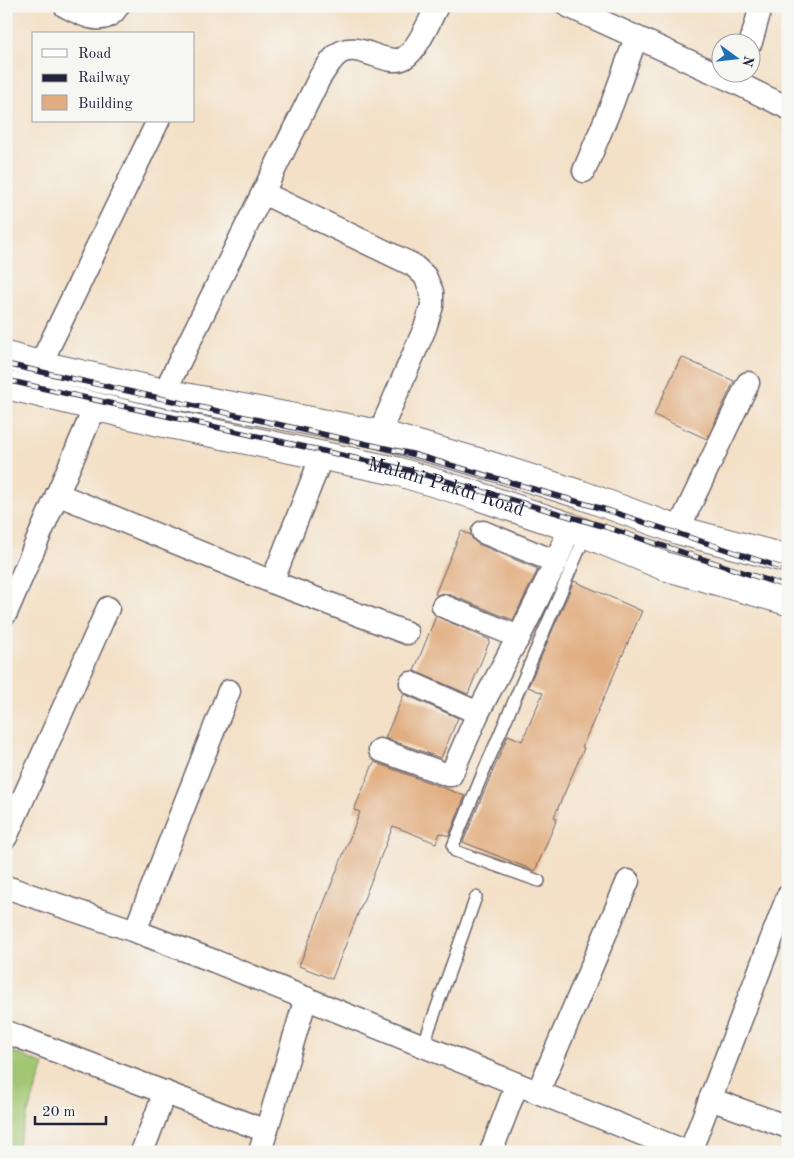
<svg xmlns="http://www.w3.org/2000/svg" width="794" height="1158" viewBox="0 0 794 1158" font-family="'Old Standard TT',serif">
<rect width="100%" height="100%" fill="#f6f6f2"/>
<filter id="ink" filterUnits="userSpaceOnUse"><feTurbulence type="fractalNoise" baseFrequency=".02" numOctaves="2"/><feDisplacementMap in="SourceGraphic" scale="10" xChannelSelector="R" yChannelSelector="G"/><feConvolveMatrix kernelMatrix="1 2 1 2 8 2 1 2 1" color-interpolation-filters="sRGB"/></filter>
<filter id="wash" filterUnits="userSpaceOnUse"><feTurbulence type="fractalNoise" baseFrequency=".0096" numOctaves="4" result="noise"/><feDisplacementMap in="SourceGraphic" scale="20" xChannelSelector="R" yChannelSelector="G"/><feGaussianBlur stdDeviation="1.12" result="paint"/><feColorMatrix in="noise" values="0 0 0 0 0 0 0 0 0 0 0 0 0 0 0 0 0 1.4 0 .05"/><feComposite in="paint" operator="in"/></filter>
<g filter="url(#wash)">
<rect width="100%" height="100%" fill="#f3e0c6"/>
<!-- green -->
<polygon fill="#a2c772" stroke="#627456" points="6,1049 44,1065 15,1152 6,1152"/>
<g id="blocks">
<!-- building -->
<g fill="#e1ad80">
<polygon points="681,357 734,381 707,439 654,415"/>
<polygon points="461,531 471,535 473,540 478,544 538,569 513,620 448,594 442,593 437,595 435,594"/>
<polygon points="574,581 642,611 582,747 584,748 554,817 557,819 535,871 463,842 508,735 522,741 543,693 528,687"/>
<polygon points="436,616 490,640 468,694 414,671"/>
<polygon points="404,694 458,718 441,758 385,738"/>
<polygon points="374,762 465,796 449,836 440,833 436,843 393,826 332,979 299,966 360,812 354,810"/>
</g>
</g>
</g>
<g filter="url(#ink)">
<use href="#blocks" fill-opacity="0" stroke="#6b646c" stroke-width="1"/>
<g fill="none" stroke-linecap="round" stroke-linejoin="round">
<defs>
<g id="lane">
<polyline points="539,881 455,851 453,846 483,773 586,534"/>
<polyline points="423,1046 476,897"/>
</g>
<g id="street">
<path d="M65 6C77 12 97 24 110 15 113 14 116 9 118 6"/>
<polyline points="568,6 739,84 788,108"/>
<polyline points="751,42 761,6"/>
<polyline points="584,171 612,104 636,38"/>
<polyline points="263,193 413,265 425,276 432,292 432,306 425,328 379,434"/>
<polyline points="40,365 158,121"/>
<path d="M164 393 320 77C325 70 330 61 337 55 355 38 386 68 404 58 417 51 430 20 437 6"/>
<polyline points="57,494 272,582 407,633"/>
<polyline points="678,530 748,383"/>
<polyline points="483,532 556,562"/>
<polyline points="272,582 322,456"/>
<polyline points="443,606 519,637"/>
<polyline points="6,613 95,407"/>
<polyline points="411,683 478,713"/>
<polyline points="380,750 448,775 451,775 478,713 511,650 519,637 556,562 570,527"/>
<polyline points="6,837 108,608"/>
<polyline points="6,887 135,931 214,961 517,1084 687,1152"/>
<polyline points="135,931 229,691"/>
<polyline points="6,1032 266,1131"/>
<polyline points="538,1092 628,881"/>
<polyline points="710,1099 788,1127"/>
<polyline points="142,1152 165,1092"/>
<polyline points="260,1152 306,998"/>
<polyline points="491,1152 517,1084"/>
<polyline points="690,1152 788,896"/>
</g>
<g id="secondary">
<polyline points="6,356 40,365 164,393 379,434 488,465 582,495 678,530 788,559"/>
<path id="s1" d="M6 385 155 421 396 471 475 495 570 527 664 566 788 601"/>
</g>
</defs>
<!-- lane casing -->
<use href="#lane" stroke="#6b646c" stroke-width="14"/>
<!-- street casing -->
<use href="#street" stroke="#6b646c" stroke-width="25"/>
<!-- secondary casing -->
<use href="#secondary" stroke="#6b646c" stroke-width="30"/>
<!-- lane -->
<use href="#lane" stroke="#fff" stroke-width="11"/>
<!-- street -->
<use href="#street" stroke="#fff" stroke-width="22"/>
<!-- secondary -->
<use href="#secondary" stroke="#fff" stroke-width="28"/>
<defs>
<g id="rail">
<polyline points="6,364 412,454 610,511 788,570"/>
<polyline points="6,380 408,470 606,527 788,587"/>
</g>
</defs>
<!-- rail casing -->
<use href="#rail" stroke="#22223b" stroke-width="5.5"/>
<!-- rail -->
<use href="#rail" stroke="#f6f6f2" stroke-width="4" stroke-dasharray="11" stroke-linecap="butt"/>
</g>
</g>
<g text-anchor="middle" dominant-baseline="central" stroke-width="4" stroke-linejoin="round" paint-order="stroke">
<!-- street labels -->
<g font-size="20" fill="#22223b" stroke="#f6f6f2">
<text stroke="none"><textPath href="#s1" startOffset="452">Malahi Pakdi Road</textPath></text>
</g>
</g>
<!-- margin -->
<rect width="794" height="1158" fill="none" stroke="#f6f6f2" stroke-width="25"/>
<!-- legend -->
<rect x="32" y="32" width="162" height="90" fill="#f6f6f2" stroke="#a1a1a9"/>
<rect x="42" y="49" width="25" height="8" fill="#ffffff" stroke="#a1a1a9"/>
<text x="78" y="58" font-size="15" fill="#22223b">Road</text>
<rect x="42" y="74" width="25" height="8" fill="#22223b" stroke="#a1a1a9"/>
<text x="78" y="82" font-size="15" fill="#22223b">Railway</text>
<rect x="42" y="95" width="25" height="15" fill="#e1ad80" stroke="#a1a1a9"/>
<text x="78" y="108" font-size="15" fill="#22223b">Building</text>
<!-- north arrow -->
<g transform="translate(736 58) rotate(105)"><circle r="24" fill="#f6f6f2" stroke="#a1a1a9"/>
<path d="M0-4L9 19L0 12L-9 19Z" fill="#1f6fb2"/>
<text y="-8" font-size="14" font-weight="bold" text-anchor="middle" fill="#22223b">N</text>
</g>
<!-- scale -->
<path d="M35 1116v8h71v-8" fill="none" stroke="#22223b" stroke-width="2.5"/>
<text x="42" y="1116" font-size="15" fill="#22223b" stroke="#f6f6f2" stroke-width="4" paint-order="stroke">20 m</text>
</svg>
